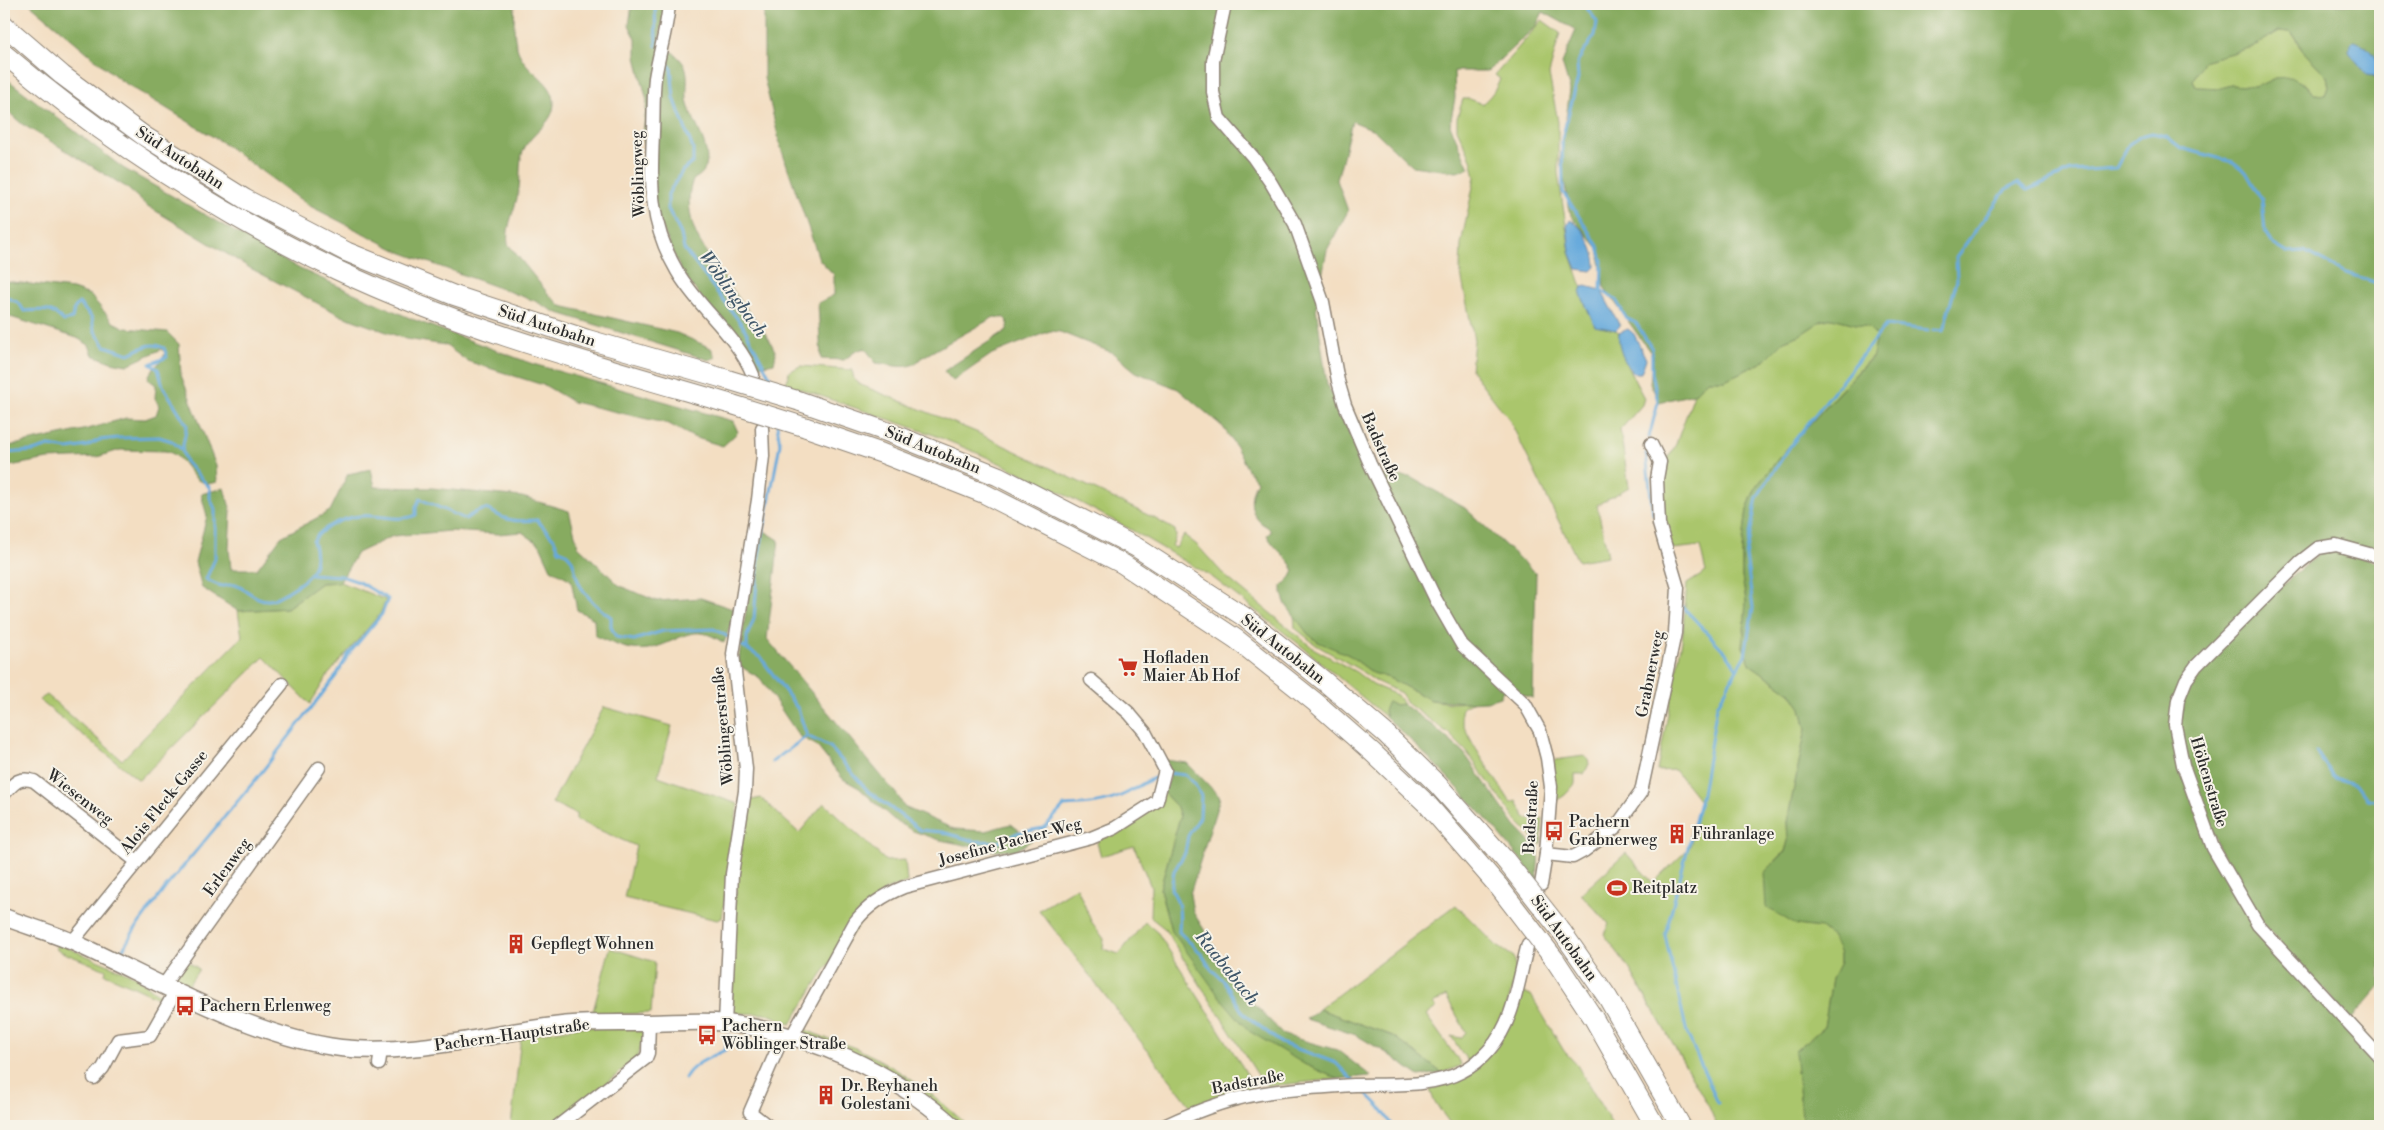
<svg xmlns="http://www.w3.org/2000/svg" width="2384" height="1130" viewBox="0 0 2384 1130" font-family="'Libre Bodoni',serif">
<rect width="100%" height="100%" fill="#f7f3e8"/>
<filter id="ink" filterUnits="userSpaceOnUse"><feTurbulence type="fractalNoise" baseFrequency=".02" numOctaves="2"/><feDisplacementMap in="SourceGraphic" scale="10" xChannelSelector="R" yChannelSelector="G"/><feConvolveMatrix kernelMatrix="1 2 1 2 8 2 1 2 1" color-interpolation-filters="sRGB"/></filter>
<filter id="wash" filterUnits="userSpaceOnUse"><feTurbulence type="fractalNoise" baseFrequency=".0096" numOctaves="4" result="noise"/><feDisplacementMap in="SourceGraphic" scale="20" xChannelSelector="R" yChannelSelector="G"/><feGaussianBlur stdDeviation="1.12" result="paint"/><feColorMatrix in="noise" values="0 0 0 0 0 0 0 0 0 0 0 0 0 0 0 0 0 1.4 0 .05"/><feComposite in="paint" operator="in"/></filter>
<g filter="url(#wash)">
<rect width="100%" height="100%" fill="#f3dec2"/>
<!-- green -->
<g fill="#aac66c" stroke="#6a784c">
<path d="M1542 20 1560 33 1549 74 1558 122V173L1570 252 1582 287 1580 292 1595 326 1616 330 1619 333V338L1627 366 1644 398 1642 405 1620 430 1629 487 1597 505 1608 556 1578 561 1509 419 1471 370 1474 340 1460 269 1461 244 1475 177 1471 159 1457 129V118L1463 99H1470L1482 104C1490 97 1496 90 1500 79L1495 75Z"/>
<polygon points="2279,31 2290,32 2297,39 2302,50 2327,76 2329,87 2326,95 2314,94 2304,83 2275,78 2256,87 2231,85 2220,88 2196,87 2193,80 2203,61 2253,47"/>
<polygon points="1832,318 1869,327 1877,336 1873,355 1785,451 1756,487 1747,509 1742,550 1742,577 1746,601 1743,647 1751,665 1791,693 1801,708 1806,729 1787,822 1788,841 1785,851 1764,873 1796,925 1821,928 1833,938 1840,954 1840,964 1832,979 1824,1027 1795,1051 1803,1126 1717,1126 1709,1107 1629,968 1604,934 1609,924 1581,894 1626,853 1653,883 1690,847 1700,801 1675,770 1657,771 1682,641 1687,584 1706,572 1700,546 1673,549 1665,533 1662,469 1676,444 1694,394 1707,380 1725,380 1763,362 1784,341 1800,335 1821,321"/>
<polygon points="800,366 852,370 854,379 861,385 976,432 1154,518 1175,530 1176,536 1172,546 1176,548 1184,535 1197,545 1225,576 1313,648 1356,672 1373,685 1397,695 1403,704 1395,705 1391,702 1384,711 1386,717 1299,644 1212,577 1128,528 1045,484 982,455 934,435 786,384 789,372"/>
<polygon points="340,582 386,600 380,614 328,675 310,704 264,657 139,780 39,700 47,695 122,760 242,637 238,611 287,608 321,583"/>
<path d="M1294 614 1308 634 1349 655 1373 673 1389 678 1431 700 1451 703 1472 702C1468 706 1462 705 1461 712 1458 728 1501 786 1511 803L1517 801 1525 817 1534 822 1533 826H1536L1538 821 1543 818 1541 845 1518 823 1466 751 1448 733 1408 704 1401 693 1375 681 1358 669 1316 645 1295 628Z"/>
<polygon points="604,707 672,726 658,776 738,804 722,918 717,920 624,898 636,846 576,820 576,814 552,803"/>
<polygon points="1584,756 1588,759 1589,764 1584,774 1575,774 1575,784 1565,795 1556,801 1552,763 1555,760"/>
<polygon points="1164,793 1177,807 1180,817 1160,889 1171,930 1304,1064 1338,1079 1269,1086 1263,1083 1164,928 1150,917 1151,887 1134,846 1101,856 1097,843 1099,838"/>
<polygon points="761,798 799,833 824,803 886,861 905,860 907,882 885,890 821,975 791,1024 768,1014 732,1013 732,925 747,801"/>
<polygon points="1077,887 1091,921 1104,939 1103,949 1119,954 1145,922 1158,933 1254,1085 1252,1088 1192,1108 1039,910"/>
<path d="M1456 905 1497 946 1514 957C1519 976 1504 1020 1492 1035 1484 1045 1475 1053 1468 1062L1451 1036 1461 1038 1466 1032 1446 996 1433 1004 1436 1008 1426 1015 1461 1064 1460 1066 1442 1073 1393 1036 1319 1009Z"/>
<polygon points="59,944 137,977 155,992 166,998 167,1002 105,974 106,970 57,950 56,945"/>
<polygon points="610,948 655,962 651,1013 592,1015"/>
<polygon points="184,959 199,969 186,989 170,981"/>
<polygon points="1526,993 1531,995 1564,1051 1577,1065 1613,1126 1452,1126 1435,1103 1430,1090 1465,1076 1521,995"/>
<polygon points="579,1027 642,1027 644,1035 637,1058 555,1126 511,1126 521,1037"/>
<path d="M801 1027C819 1038 843 1042 862 1051 902 1070 936 1096 968 1126H961L802 1033Z"/>
</g>
<!-- forest -->
<g fill="#87ab60" stroke="#596b46" fill-rule="evenodd">
<path d="M30 4H515C514 20 512 42 521 57 531 75 560 85 553 110 550 124 532 134 525 147 518 159 521 175 519 188 517 207 505 225 508 244L550 296 561 306 677 333 711 348 716 357 709 360 555 312 535 301 400 252 308 205 220 141 120 80Z"/>
<path d="M632 4H665L659 42C668 49 682 57 686 69 689 80 685 92 688 104 693 124 724 165 694 179 685 193 690 223 698 238 716 272 747 307 769 339L776 353 774 363 754 367 681 271 647 192 643 134 647 101 636 57V39L629 25Z"/>
<path d="M764 4H2380V66L2366 46 2349 52 2375 78 2380 77V552L2316 544 2182 677 2179 766 2253 927 2347 1027 2380 1070V1126H1803L1795 1051 1824 1027 1832 979 1840 963V954L1833 938 1821 928 1796 925 1766 907 1764 873 1785 852 1788 841 1787 822 1806 729 1801 708 1791 693 1751 665 1743 647 1746 601 1742 577V550L1747 509 1756 487 1781 455 1873 356 1877 336 1868 327 1832 318 1821 321 1800 335 1784 341 1763 362 1725 380H1707L1694 394 1659 402 1650 383 1653 356 1604 287 1598 248 1571 216 1560 160 1570 90 1562 63 1576 30 1543 12 1536 26 1488 71H1454L1455 98 1450 125 1469 168 1457 172 1412 166 1374 130 1352 121 1337 180 1348 211 1327 250 1316 307 1327 384 1369 475 1411 477 1465 508 1536 574 1533 698 1503 690 1500 697 1487 701 1467 702 1431 700 1389 678 1373 673 1349 655 1318 642 1308 634 1286 605 1282 594V586L1291 577 1294 571C1288 556 1274 549 1267 535L1271 532C1269 526 1264 526 1260 522 1248 510 1250 494 1257 481L1248 470 1235 445 1223 427 1178 389 1136 372 1113 353 1060 332 1050 331 992 354 953 381 944 371 1007 330 1008 323 1005 318 994 317 921 358C910 372 893 365 876 363L865 348 856 351 844 360 821 359 818 303 834 295V275L819 259 781 148 764 78ZM2279 31 2290 32 2297 38 2302 50 2327 76 2329 87 2326 95 2314 94 2304 84 2291 77 2275 78 2256 87 2231 85 2220 88 2196 87 2193 80 2203 61 2253 47Z"/>
<polygon points="4,77 123,168 300,269 412,319 533,364 733,421 738,432 723,446 693,437 669,424 573,402 546,386 467,361 445,345 406,339 342,316 250,268 146,205 126,187 22,124 4,108"/>
<path d="M4 281 73 289 90 295 113 322 125 328 167 332 179 344 181 375 216 466 217 482C189 491 189 455 165 451L120 450 97 457 48 459 4 467V447L88 429 126 418 145 419 156 415 159 406 155 398 156 385 148 379C150 367 162 365 165 353L162 349 127 365 111 362 93 355 89 345 77 338 4 315Z"/>
<path d="M371 469 375 487 432 488 522 497 569 511 578 546 620 586 657 601 701 598 736 610 724 643C691 620 682 642 648 649 629 652 612 643 595 636L594 619 577 610 571 580 551 569 540 545 522 532 498 534 450 531 393 536 357 553 340 582 321 583 287 608 238 611 202 588 195 562 207 516 201 494 224 488 231 511 229 548 231 569H257L281 537 330 511 348 474Z"/>
<polygon points="758,527 779,540 767,639 898,796 904,807 954,829 985,831 1011,824 1032,840 1017,850 995,851 940,840 913,831 893,819 859,788 843,779 816,745 799,736 760,678 738,665"/>
<polygon points="2336,550 2380,562 2380,986 2351,1019 2261,922 2218,846 2188,764 2180,725 2183,701 2190,682 2200,669 2269,597 2320,553"/>
<path d="M1388 701 1395 705 1403 704 1433 726 1464 753 1515 826 1539 851 1537 880C1491 821 1441 768 1386 717L1384 711Z"/>
<polygon points="1165,760 1187,763 1220,797 1190,894 1193,912 1245,995 1284,1035 1337,1050 1371,1076 1338,1079 1304,1064 1249,1031 1219,996 1171,930 1160,889 1180,817 1177,807 1164,793 1170,777"/>
<polygon points="1319,1009 1393,1036 1442,1073 1419,1076 1385,1052 1356,1035 1306,1019"/>
</g>
<!-- water -->
<g fill="#68aadc" stroke="#4a6a84">
<path d="M2353 41C2369 43 2380 62 2380 77L2367 75 2349 52 2350 44Z"/>
<path d="M1570 220C1585 227 1596 251 1596 267L1592 271 1577 269 1570 252 1567 226Z"/>
<polygon points="1586,286 1601,290 1620,326 1616,330 1595,326 1580,292 1582,287"/>
<path d="M1628 329 1634 334 1646 359 1641 373H1633C1624 362 1617 347 1619 333Z"/>
</g>
<g fill="none" stroke-linecap="round" stroke-linejoin="round">
<!-- stream -->
<g stroke="#68aadc" stroke-width="3">
<polyline points="655,4 656,46"/>
<polyline points="1584,4 1597,22 1595,35 1577,62 1578,78 1562,139 1563,192 1598,246 1602,261 1601,290 1616,300 1626,318 1636,323 1652,349 1652,373 1658,402 1649,437"/>
<polyline points="662,60 671,67 674,98 693,149 693,162 683,170 668,194 668,209 681,234 684,249 743,326 770,377 772,386"/>
<path d="M4 296 19 303 24 311C43 310 50 307 64 321L72 319 74 309 79 303 92 318 94 330 105 346 129 354C142 348 151 341 164 348L167 357 150 364 158 369 163 386 187 425 182 450 186 462 210 488V498L215 509V559L206 579C211 582 217 586 223 586 227 586 231 584 235 585 247 589 256 601 269 600 275 600 282 594 287 592 309 579 322 568 313 541 325 523 352 514 373 516 388 517 403 521 416 515V507L420 499 465 519C494 499 487 516 512 520 520 522 529 520 537 520L554 539 559 550C578 555 572 573 581 587 589 600 598 608 611 617V627L616 637 634 640 663 631 714 629 732 639"/>
<polyline points="1933,330 1943,331 1957,280 1956,257 2006,189 2018,183 2027,190 2071,171 2116,168 2129,144 2141,136 2152,133 2166,136 2181,148 2233,162 2246,172 2262,200 2265,231 2271,243 2286,252 2304,251 2343,272 2380,284"/>
<polyline points="4,453 33,451 49,446 68,449 87,446 99,440 119,438 159,437 172,441 182,450"/>
<polyline points="1646,453 1653,514"/>
<polyline points="1682,606 1728,655 1737,669 1717,706 1702,794 1665,935 1687,1033 1718,1103"/>
<path d="M738 643 761 658 798 709 807 736 830 747 868 791 920 830 942 832 974 841 999 842 1017 833 1044 828 1064 806C1085 805 1106 804 1125 794 1137 788 1146 780 1160 776"/>
<polyline points="747,648 747,636 754,619 759,555 780,444 777,424"/>
<polyline points="1737,669 1745,655 1753,608 1746,556 1757,497 1791,445 1886,325 1928,330"/>
<path d="M2316 752 2335 778C2349 782 2361 784 2367 799L2380 801"/>
<polyline points="772,762 807,736"/>
<path d="M1168 773 1185 775 1194 783 1201 796 1200 817 1188 836 1185 853 1174 871 1171 889C1181 903 1180 915 1179 932L1201 953 1211 969 1224 981 1243 1013 1281 1043 1336 1063 1354 1082"/>
<polyline points="119,956 135,929 166,887 257,778 336,676 348,655 382,614 388,599 359,582 341,576 311,574"/>
<path d="M685 1078C693 1063 710 1058 725 1050L729 1035"/>
<polyline points="1363,1090 1380,1107 1393,1126"/>
</g>
</g>
</g>
<g filter="url(#ink)">
<g fill="none" stroke-linecap="round" stroke-linejoin="round">
<defs>
<g id="minor">
<path d="M669 4C667 29 659 53 655 78 653 96 654 114 653 132 651 186 649 223 677 271 698 308 737 335 753 375"/>
<polyline points="1225,4 1213,61 1213,92 1219,118 1253,157 1271,183 1295,224 1323,302 1338,381 1345,405 1370,464 1436,600 1462,645 1525,704 1540,731 1547,758 1551,787 1546,854 1541,885"/>
<polyline points="2380,557 2336,545 2318,548 2300,562 2196,666 2186,680 2178,700 2175,725 2183,765 2213,848 2258,925 2380,1057"/>
<path d="M4 794C14 783 19 776 34 781L136 861"/>
<polyline points="1546,854 1573,857 1584,851 1616,827 1641,792 1675,633 1678,588 1659,524 1657,479 1660,462 1651,444"/>
<polyline points="72,942 282,684"/>
<polyline points="163,986 319,768"/>
<polyline points="725,1023 732,874 745,791 746,769 733,654 758,500 763,456 762,428"/>
<path d="M792 1036 855 922C868 905 884 895 904 887L1091 838 1115 828 1157 801 1165 770 1145 732 1129 713 1091 680"/>
<polyline points="379,1064 381,1050"/>
<polyline points="94,1078 103,1068 118,1040 150,1036 175,992"/>
<polyline points="558,1126 646,1058 648,1053 649,1023"/>
<polyline points="768,1126 750,1112 784,1034"/>
<path d="M1164 1126C1198 1110 1233 1097 1271 1092 1299 1088 1327 1087 1354 1085 1388 1084 1432 1088 1463 1071 1473 1066 1482 1058 1489 1050 1515 1021 1518 980 1528 944"/>
</g>
<path id="major" d="M4 917C27 926 52 933 75 943 156 980 252 1037 341 1048 411 1056 477 1036 546 1027 579 1022 613 1023 646 1023 673 1023 701 1020 727 1023 810 1034 890 1070 953 1126"/>
<g id="highway">
<polyline points="4,25 62,75 144,136 245,199 347,252 453,295 586,339 729,380"/>
<path d="M4 54C106 140 217 213 337 270 464 330 601 366 734 405"/>
<polyline points="799,401 885,431 998,476 1136,547 1243,616 1324,681 1385,733 1437,784 1506,861"/>
<polyline points="805,427 881,453 985,494 1123,564 1236,639 1315,702 1372,752 1427,804 1499,887"/>
<polyline points="1562,932 1608,998 1681,1126"/>
<polyline points="1555,960 1594,1019 1655,1126"/>
</g>
</defs>
<!-- minor casing -->
<use href="#minor" stroke="#8f8476" stroke-width="15"/>
<!-- major casing -->
<use href="#major" stroke="#8f8476" stroke-width="19"/>
<!-- highway casing -->
<use href="#highway" stroke="#8f8476" stroke-width="21"/>
<!-- minor -->
<use href="#minor" stroke="#fff" stroke-width="12"/>
<!-- major -->
<use href="#major" stroke="#fff" stroke-width="16"/>
<!-- highway -->
<use href="#highway" stroke="#fff" stroke-width="19"/>
<defs>
<g id="highway-bridge">
<polyline points="729,380 799,401"/>
<polyline points="734,405 805,427"/>
<polyline points="1506,861 1562,932"/>
<polyline points="1499,887 1555,960"/>
</g>
</defs>
<!-- highway-bridge casing -->
<use href="#highway-bridge" stroke="#8f8476" stroke-width="21" stroke-linecap="butt"/>
<!-- highway-bridge -->
<use href="#highway-bridge" stroke="#fff" stroke-width="19"/>
</g>
</g>
<!-- icons -->
<defs>
<symbol id="supermarket-bare" viewBox="-9 -9 18 18"><path d="M-6-5.5h2.5l.6 2H6L4.5 2H-2.5L-4.4-4H-6ZM-1.5 3.2a1.3 1.3 0 1 0 .1 0ZM3 3.2a1.3 1.3 0 1 0 .1 0Z" fill="#c8321e" stroke="#f7f3e8" stroke-width="2.5" paint-order="stroke"/></symbol>
<symbol id="bus-bare" viewBox="-9 -9 18 18"><path d="M-5-6H5V4H4V6H2V4H-2V6H-4V4H-5ZM-3.5-4V0h7V-4ZM-3.5 1.2v1.5H-2V1.2ZM2 1.2v1.5H3.5V1.2Z" fill="#c8321e" stroke="#f7f3e8" stroke-width="2.5" paint-order="stroke"/></symbol>
<symbol id="building-bare" viewBox="-9 -9 18 18"><path d="M-4-6H4V6H1V3H-1V6H-4ZM-2.5-4.3h1.7v1.8h-1.7ZM.8-4.3h1.7v1.8H.8ZM-2.5-1h1.7V.8h-1.7ZM.8-1h1.7V.8H.8Z" fill="#c8321e" stroke="#f7f3e8" stroke-width="2.5" paint-order="stroke"/></symbol>
<symbol id="stadium-bare" viewBox="-9 -9 18 18"><path d="M0-5a6.5 5 0 1 0 0 10a6.5 5 0 1 0 0-10ZM-3.5-1.8h7v3.6h-7Z" fill="#c8321e" stroke="#f7f3e8" stroke-width="2.5" paint-order="stroke"/></symbol>
</defs>
<g fill-rule="evenodd">
<use href="#supermarket-bare" x="1114" y="653" width="28" height="28"/>
<use href="#bus-bare" x="1540" y="817" width="28" height="28"/>
<use href="#building-bare" x="1663" y="820" width="28" height="28"/>
<use href="#stadium-bare" x="1603" y="874" width="28" height="28"/>
<use href="#building-bare" x="502" y="930" width="28" height="28"/>
<use href="#bus-bare" x="171" y="992" width="28" height="28"/>
<use href="#bus-bare" x="693" y="1021" width="28" height="28"/>
<use href="#building-bare" x="812" y="1081" width="28" height="28"/>
</g>
<g text-anchor="middle" dominant-baseline="central" stroke-width="4" stroke-linejoin="round" paint-order="stroke">
<!-- street labels -->
<g font-size="16" fill="#2b2b2b" stroke="#f7f3e8">
<text transform="translate(180 158) rotate(33)">Süd Autobahn</text>
<text transform="translate(638 174) rotate(-92)">Wöblingweg</text>
<text transform="translate(547 326) rotate(18)">Süd Autobahn</text>
<text transform="translate(1381 447) rotate(66)">Badstraße</text>
<text transform="translate(933 450) rotate(22)">Süd Autobahn</text>
<text transform="translate(1283 649) rotate(38)">Süd Autobahn</text>
<text transform="translate(1650 674) rotate(-79)">Grabnerweg</text>
<text transform="translate(723 726) rotate(-95)">Wöblingerstraße</text>
<text transform="translate(2209 782) rotate(73)">Höhenstraße</text>
<text transform="translate(80 797) rotate(38)">Wiesenweg</text>
<text transform="translate(164 802) rotate(-51)">Alois Fleck-Gasse</text>
<text transform="translate(1531 817) rotate(-87)">Badstraße</text>
<text transform="translate(1010 842) rotate(-15)">Josefine Pacher-Weg</text>
<text transform="translate(227 867) rotate(-54)">Erlenweg</text>
<text transform="translate(1564 938) rotate(54)">Süd Autobahn</text>
<text transform="translate(512 1035) rotate(-8)">Pachern-Hauptstraße</text>
<text transform="translate(1248 1082) rotate(-11)">Badstraße</text>
</g>
<!-- poi labels -->
<g font-size="16" fill="#2b2b2b" stroke="#f7f3e8" text-anchor="start">
<text x="1143" y="658">Hofladen<tspan x="1143" dy="18">Maier Ab Hof</tspan></text>
<text x="1569" y="822">Pachern<tspan x="1569" dy="18">Grabnerweg</tspan></text>
<text x="1692" y="834">Führanlage</text>
<text x="1632" y="888">Reitplatz</text>
<text x="531" y="944">Gepflegt Wohnen</text>
<text x="200" y="1006">Pachern Erlenweg</text>
<text x="722" y="1026">Pachern<tspan x="722" dy="18">Wöblinger Straße</tspan></text>
<text x="841" y="1086">Dr. Reyhaneh<tspan x="841" dy="18">Golestani</tspan></text>
</g>
<!-- water labels -->
<g font-size="18" font-style="italic" fill="#405769" stroke="#f7f3e8">
<text transform="translate(733 294) rotate(54)">Wöblingbach</text>
<text transform="translate(1227 968) rotate(51)">Raababach</text>
</g>
</g>
<!-- margin -->
<rect width="2384" height="1130" fill="none" stroke="#f7f3e8" stroke-width="20"/>
</svg>
